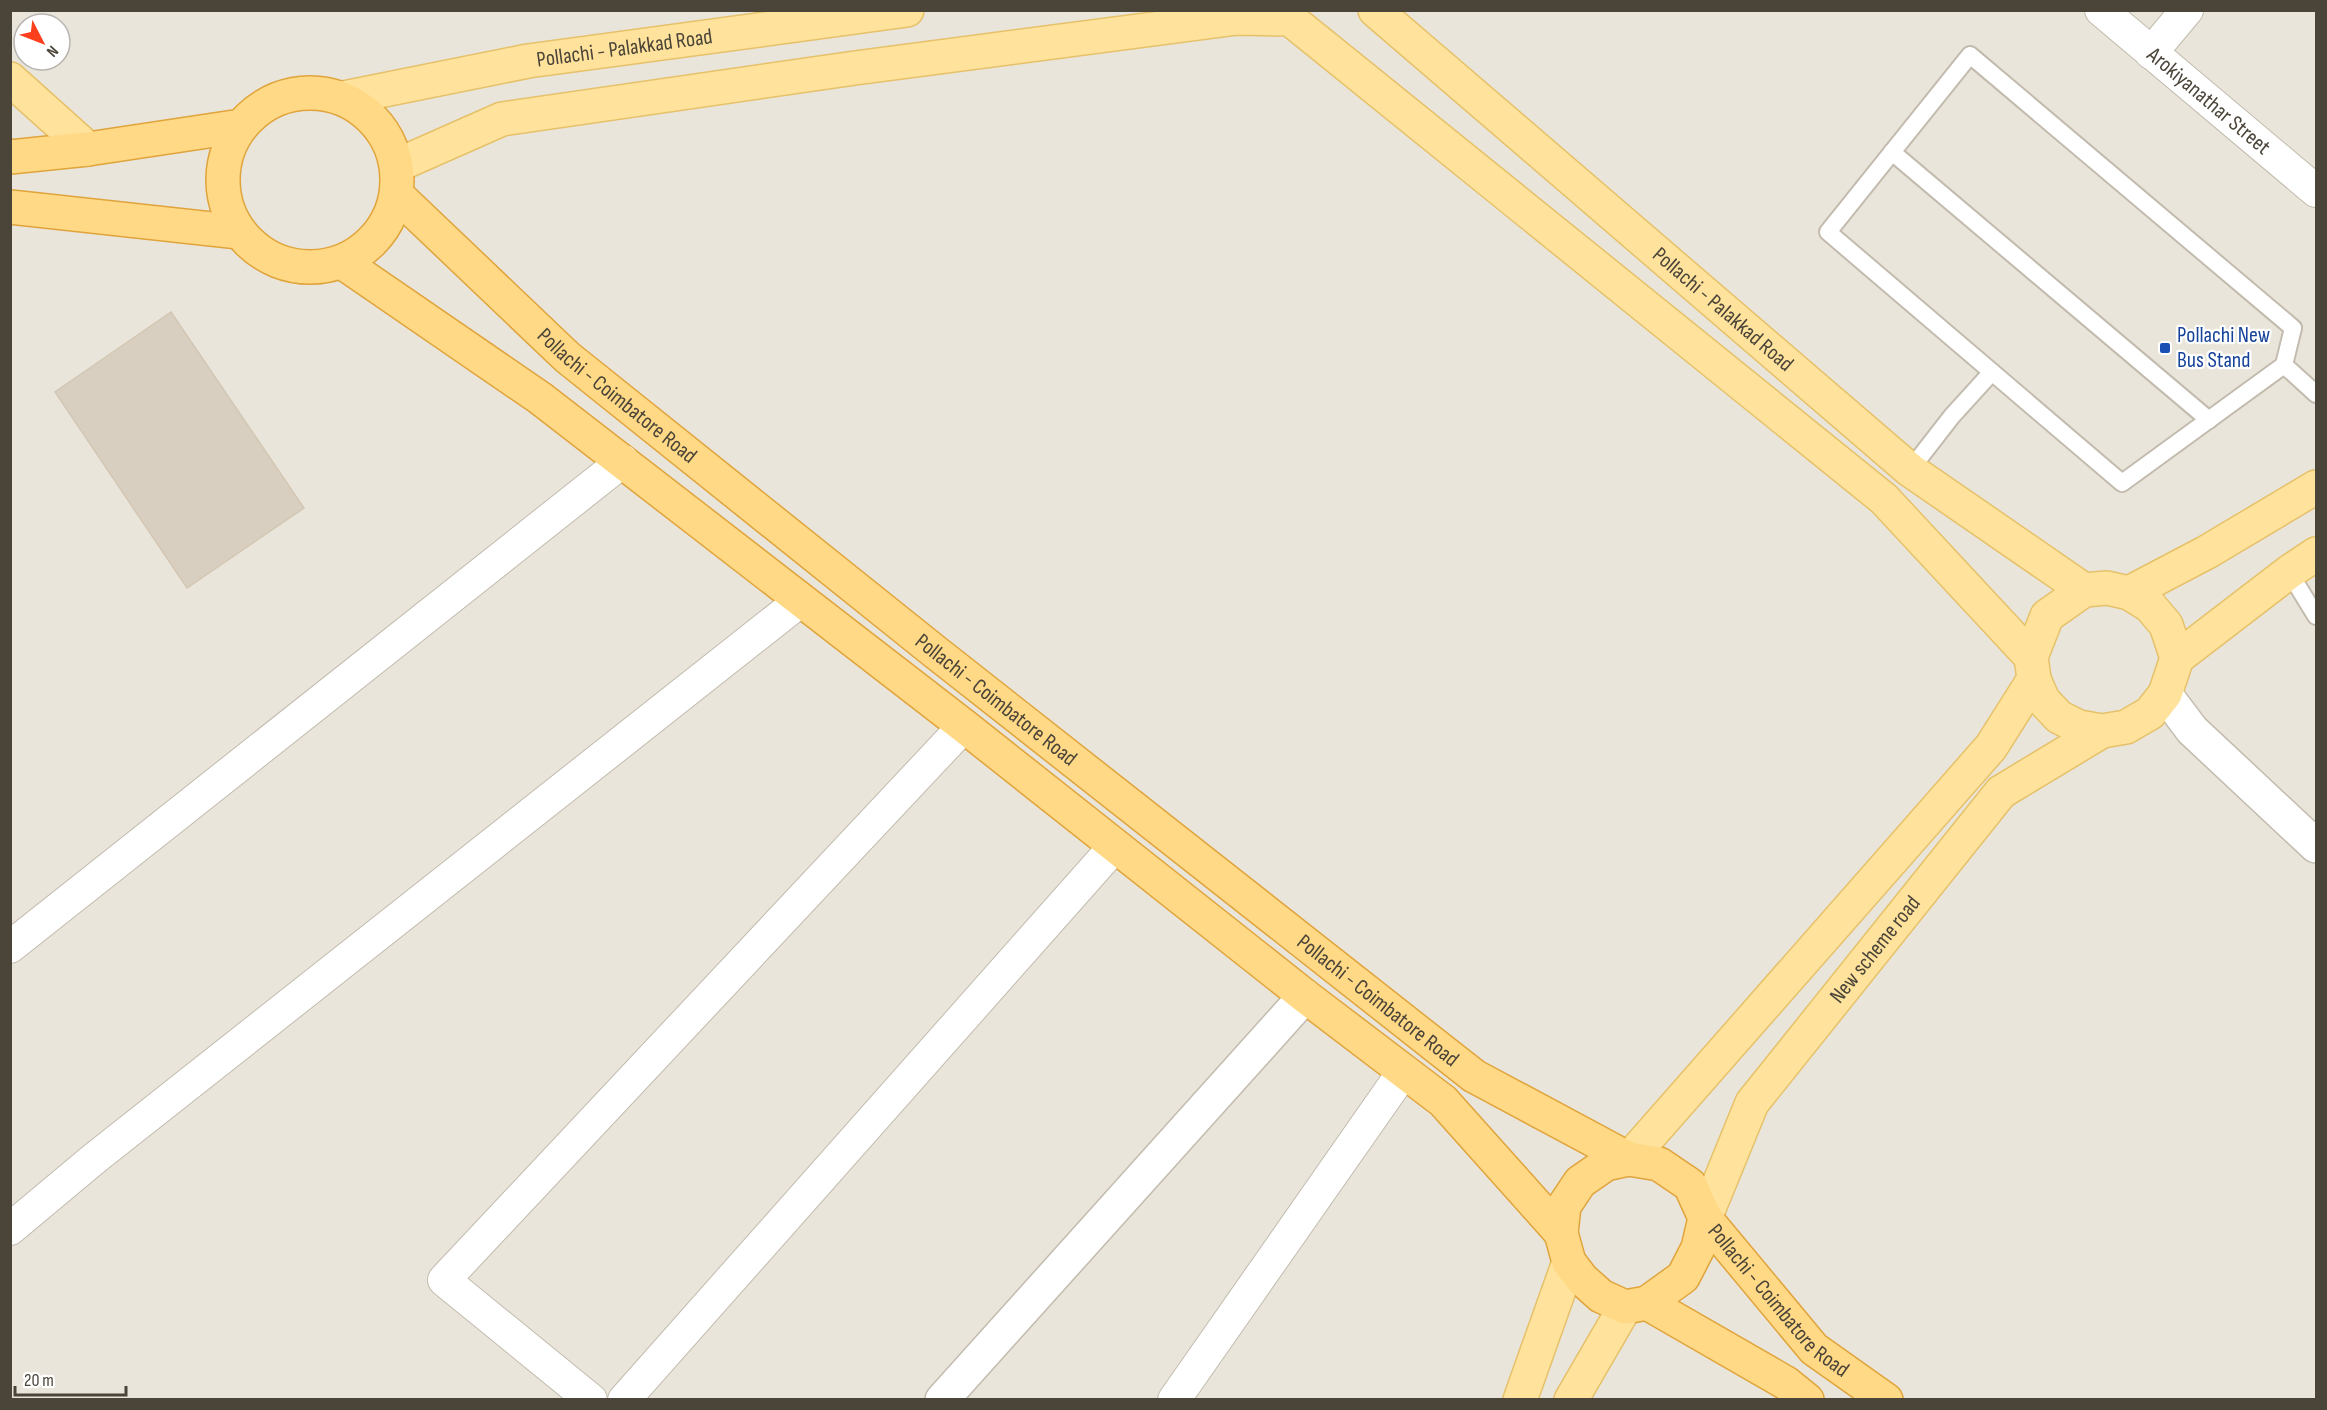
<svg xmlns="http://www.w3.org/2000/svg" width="2327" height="1410" viewBox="0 0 2327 1410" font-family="'Sofia Sans Condensed',sans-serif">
<rect width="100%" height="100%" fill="#f6f3ec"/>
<!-- residential -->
<path fill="#eae5da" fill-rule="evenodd" d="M11 11H2316V1399H11ZM24 24H60V60H24Z"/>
<!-- building -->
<polygon fill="#d8cfc1" stroke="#d3c7b4" stroke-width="1.5" points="171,312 304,508 187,588 55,392"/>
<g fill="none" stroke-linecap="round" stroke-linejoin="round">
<defs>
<g id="service">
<polygon points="1970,55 2293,328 2284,365 2122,483 1828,232"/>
<polyline points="1892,152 2209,420"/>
<polyline points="2284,365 2316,394"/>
<polyline points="1910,470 1952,416 1992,372"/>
<polyline points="2289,572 2316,616"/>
</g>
<g id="minor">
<path id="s1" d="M2101 10 2316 191"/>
<polyline points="2151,53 2187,10"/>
<polyline points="10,947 623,461"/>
<polyline points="10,1229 95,1158 800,601"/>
<polyline points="591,1400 444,1280 964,726"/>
<polyline points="624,1400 1115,846"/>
<polyline points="1174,1400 1404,1071"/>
</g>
<g id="tertiary">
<polyline points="2165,694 2192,730 2316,846"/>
<polyline points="942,1400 1305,996"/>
</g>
<g id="primary">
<path id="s2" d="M1375 10 1910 470 2084 590"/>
<polyline points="10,79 88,149"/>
<path id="s3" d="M344 98 528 61 907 10"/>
<polyline points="398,165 502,119 855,68 1237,18 1290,19 1884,499 2031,657"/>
<polygon points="2107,588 2129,593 2150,606 2166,625 2177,658 2165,694 2150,713 2126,727 2102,731 2079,727 2059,717 2043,700 2034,679 2031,657 2047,616 2084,590"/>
<polyline points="2129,593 2207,552 2316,487"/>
<polyline points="2177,658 2289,572 2316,554"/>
<polyline points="1629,1159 1991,747 2034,679"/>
<path id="s4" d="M1705 1218 1752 1103 2001 792 2102 731"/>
<polyline points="1520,1400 1569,1262"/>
<polyline points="1571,1400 1625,1307"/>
</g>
<g id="trunk">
<circle cx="310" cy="180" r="87"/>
<polyline points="10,157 88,149 241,126"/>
<path id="s5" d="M397 195 567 357 934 651 1474 1076 1629 1159"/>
<polyline points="10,207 239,232"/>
<polyline points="342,262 540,398 964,726 1305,996 1443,1101 1561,1233"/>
<polygon points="1629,1159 1659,1164 1690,1185 1705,1218 1698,1248 1683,1277 1647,1303 1625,1307 1601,1296 1582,1279 1569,1262 1561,1233 1564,1206 1580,1182 1606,1164"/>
<path id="s6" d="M1705 1218 1814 1349 1886 1400"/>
<polyline points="1647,1303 1786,1383 1807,1400"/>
</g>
</defs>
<!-- service casing -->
<use href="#service" stroke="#c2bbae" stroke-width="20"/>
<!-- minor casing -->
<use href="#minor" stroke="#c2bbae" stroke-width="34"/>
<!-- tertiary casing -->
<use href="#tertiary" stroke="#c2bbae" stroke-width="36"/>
<!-- primary casing -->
<use href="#primary" stroke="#e6c16a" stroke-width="36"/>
<!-- trunk casing -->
<use href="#trunk" stroke="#e0a43c" stroke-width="36"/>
<!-- service -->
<use href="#service" stroke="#fff" stroke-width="16"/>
<!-- minor -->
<use href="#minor" stroke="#fff" stroke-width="32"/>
<!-- tertiary -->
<use href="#tertiary" stroke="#fff" stroke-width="33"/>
<!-- primary -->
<use href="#primary" stroke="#ffe39c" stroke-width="33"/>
<!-- trunk -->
<use href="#trunk" stroke="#ffd985" stroke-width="33"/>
</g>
<!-- markers -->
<rect fill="#1a4fb4" stroke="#fff" stroke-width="2" x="2159" y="342" width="12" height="12" rx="3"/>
<g text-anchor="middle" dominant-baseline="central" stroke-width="4.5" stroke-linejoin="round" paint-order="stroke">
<!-- street labels -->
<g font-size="22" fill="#4b4439" stroke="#fff">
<text stroke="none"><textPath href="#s3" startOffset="285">Pollachi - Palakkad Road</textPath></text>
<text stroke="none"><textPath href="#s1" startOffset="141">Arokiyanathar Street</textPath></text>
<text stroke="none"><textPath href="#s2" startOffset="459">Pollachi - Palakkad Road</textPath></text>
<text stroke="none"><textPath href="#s5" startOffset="298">Pollachi - Coimbatore Road</textPath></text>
<text stroke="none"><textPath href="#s5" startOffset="784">Pollachi - Coimbatore Road</textPath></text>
<text stroke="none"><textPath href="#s4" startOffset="321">New scheme road</textPath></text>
<text stroke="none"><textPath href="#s5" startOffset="1270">Pollachi - Coimbatore Road</textPath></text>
<text stroke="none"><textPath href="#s6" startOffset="111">Pollachi - Coimbatore Road</textPath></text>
</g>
<!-- transit labels -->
<g font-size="22" fill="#164399" stroke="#fff" text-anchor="start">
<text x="2177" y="335">Pollachi New<tspan x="2177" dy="25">Bus Stand</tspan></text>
</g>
</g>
<!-- border -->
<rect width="2327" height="1410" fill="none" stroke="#4b4439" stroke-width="24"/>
<!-- north arrow -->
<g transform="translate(42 42) rotate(132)"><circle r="28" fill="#ffffff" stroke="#b7b4b0" stroke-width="1.5"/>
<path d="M0-4.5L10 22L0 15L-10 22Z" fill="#fc3f1d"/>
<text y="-9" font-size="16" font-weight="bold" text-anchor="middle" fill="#4b4439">N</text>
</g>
<!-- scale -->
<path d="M15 1386v9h111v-9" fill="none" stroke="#4b4439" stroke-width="3"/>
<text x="24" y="1386" font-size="18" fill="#4b4439" stroke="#ffffff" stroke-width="4.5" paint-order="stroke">20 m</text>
</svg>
